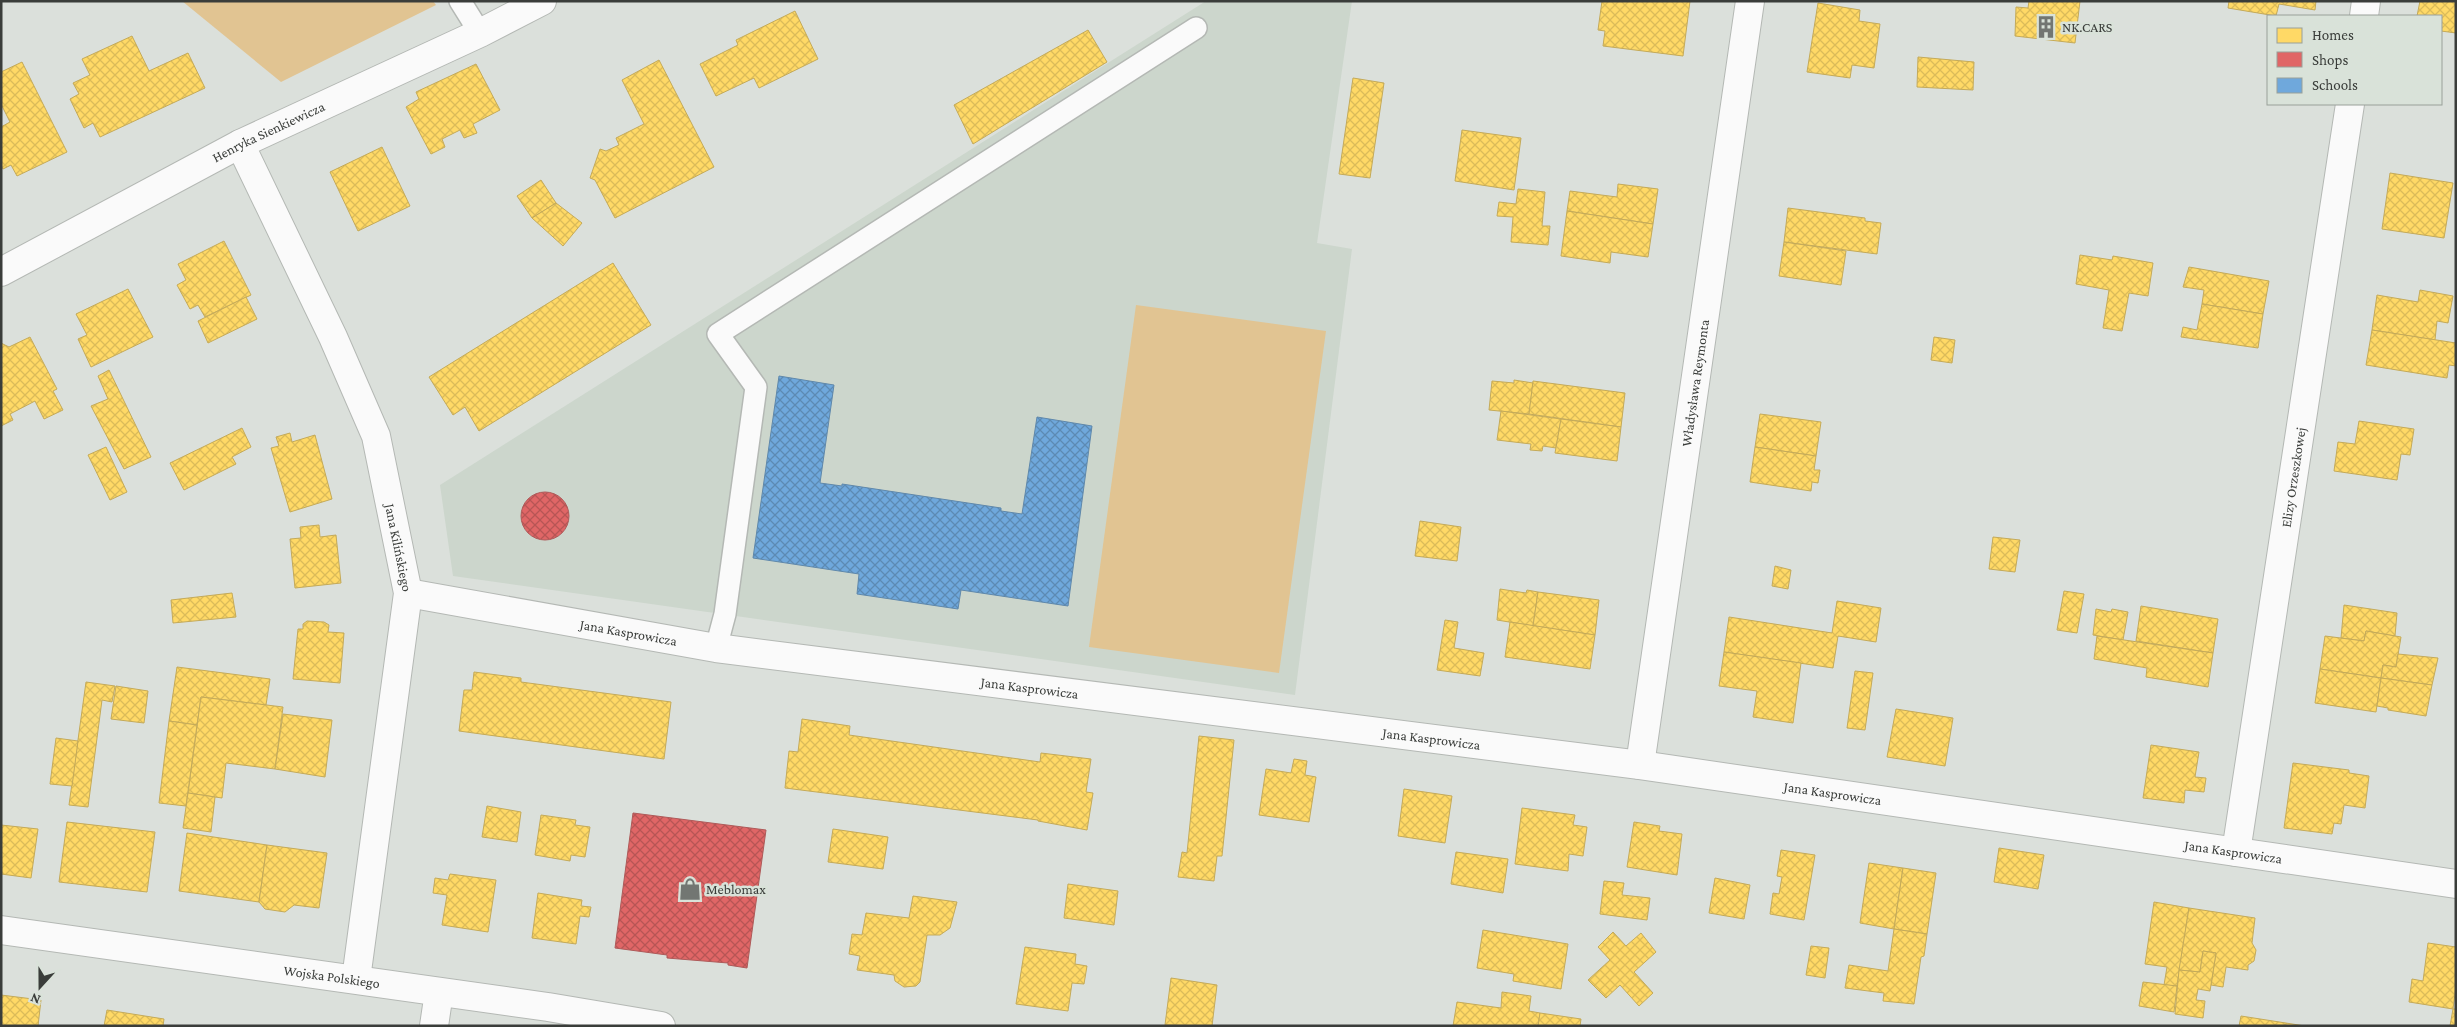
<svg xmlns="http://www.w3.org/2000/svg" width="2457" height="1027" viewBox="0 0 2457 1027" font-family="'Crimson Pro',serif">
<defs>
<pattern id="homes-cross-hatch" width="8" height="8" patternUnits="userSpaceOnUse" patternTransform="scale(1.25)"><rect width="8" height="8" fill="#ffd966"/><path d="M0 0l8 8M0 8l8-8" fill="none" stroke="#dbbb59"/></pattern>
<pattern id="shops-cross-hatch" width="8" height="8" patternUnits="userSpaceOnUse" patternTransform="scale(1.25)"><rect width="8" height="8" fill="#e06666"/><path d="M0 0l8 8M0 8l8-8" fill="none" stroke="#b75555"/></pattern>
<pattern id="schools-cross-hatch" width="8" height="8" patternUnits="userSpaceOnUse" patternTransform="scale(1.25)"><rect width="8" height="8" fill="#6fa8dc"/><path d="M0 0l8 8M0 8l8-8" fill="none" stroke="#5c8ab3"/></pattern>
</defs>
<rect width="100%" height="100%" fill="#dbe0db"/>
<!-- built -->
<polygon fill="#ccd6cc" points="1206,1 1352,1 1317,243 1352,249 1295,695 453,576 440,485"/>
<!-- park -->
<g fill="#e1c492">
<polygon points="182,1 433,1 436,5 281,82"/>
<polygon points="1136,305 1326,331 1279,673 1089,647"/>
</g>
<!-- homes -->
<g fill="url(#homes-cross-hatch)" stroke="#c4aa59">
<polygon points="1602,1 1690,1 1683,56 1603,46 1605,31 1598,30"/>
<polygon points="2029,1 2080,1 2075,43 2015,36 2016,7 2028,8"/>
<polygon points="2229,1 2316,1 2315,10 2279,4 2276,16 2228,8"/>
<polygon points="2420,1 2456,1 2456,33 2441,31 2441,16 2417,16"/>
<polygon points="1818,3 1860,10 1859,21 1880,24 1874,68 1852,65 1850,78 1807,72"/>
<polygon points="795,11 818,59 759,88 754,78 716,96 700,64 738,45 736,40"/>
<polygon points="1088,30 1107,62 973,144 954,105"/>
<polygon points="132,36 149,71 188,53 205,88 100,137 93,123 84,128 70,99 79,94 73,83 90,75 82,59"/>
<polygon points="1918,57 1974,62 1973,90 1917,87"/>
<polygon points="659,60 714,167 615,218 595,180 590,178 600,149 606,151 619,145 616,138 644,124 622,80"/>
<polygon points="22,62 67,152 17,176 11,165 3,169 1,165 1,127 10,122 1,104 1,72"/>
<polygon points="476,64 500,110 473,124 477,133 464,138 460,130 442,139 445,147 431,154 406,107 419,99 416,92"/>
<polygon points="1353,78 1384,83 1370,178 1339,174"/>
<polygon points="1462,130 1521,138 1514,190 1455,181"/>
<polygon points="382,147 410,206 358,231 330,172"/>
<polygon points="2390,173 2453,183 2444,238 2382,229"/>
<polygon points="541,180 556,203 532,218 517,196"/>
<polygon points="1618,184 1658,189 1653,224 1567,211 1570,191 1617,197"/>
<polygon points="1518,189 1545,192 1542,226 1550,226 1548,245 1511,242 1513,217 1497,216 1499,202 1516,204"/>
<polygon points="556,203 582,223 563,246 532,218"/>
<polygon points="1788,208 1865,218 1865,221 1881,223 1877,254 1784,242"/>
<polygon points="1567,211 1653,224 1648,257 1611,252 1610,263 1561,256"/>
<polygon points="224,241 251,295 205,317 198,305 190,309 177,285 186,280 178,264"/>
<polygon points="1784,242 1846,251 1841,285 1779,276"/>
<polygon points="2080,255 2112,260 2113,256 2153,263 2148,296 2129,293 2122,331 2103,328 2109,290 2076,284"/>
<polygon points="613,263 651,325 479,431 465,407 453,415 429,377"/>
<polygon points="2189,267 2269,281 2263,314 2202,304 2204,290 2183,287"/>
<polygon points="128,289 153,337 91,367 78,339 87,335 76,314"/>
<polygon points="2420,290 2453,296 2448,323 2437,321 2435,340 2372,330 2377,295 2418,302"/>
<polygon points="246,297 257,319 208,343 198,321"/>
<polygon points="2202,304 2263,314 2258,348 2181,337 2183,327 2197,330"/>
<polygon points="2372,330 2456,343 2456,366 2449,365 2447,378 2366,365"/>
<polygon points="30,337 57,389 53,391 63,410 44,419 35,401 10,414 13,420 1,426 1,343 9,347"/>
<polygon points="1934,337 1955,340 1952,363 1931,360"/>
<polygon points="109,370 151,457 124,469 91,406 108,399 98,376"/>
<polygon points="1514,380 1533,383 1529,414 1489,410 1492,381 1514,383"/>
<polygon points="1533,381 1625,393 1621,427 1529,414"/>
<polygon points="1501,411 1561,419 1556,448 1543,446 1542,451 1530,450 1531,444 1497,440"/>
<polygon points="1760,414 1821,422 1816,456 1755,447"/>
<polygon points="1561,419 1621,427 1617,461 1555,453"/>
<polygon points="2359,421 2414,429 2410,455 2401,454 2397,480 2334,471 2338,442 2355,444"/>
<polygon points="242,428 251,447 232,457 236,464 184,490 170,463"/>
<polygon points="290,433 292,442 315,435 332,499 290,512 271,448 279,446 276,437"/>
<polygon points="106,447 127,492 110,500 88,455"/>
<polygon points="1755,447 1816,456 1814,470 1820,470 1818,483 1812,482 1811,491 1750,482"/>
<polygon points="1420,521 1461,527 1457,561 1415,556"/>
<polygon points="319,525 320,537 336,535 341,583 295,588 290,539 301,538 300,527"/>
<polygon points="1993,537 2020,540 2015,572 1989,569"/>
<polygon points="1775,566 1791,570 1788,589 1772,586"/>
<polygon points="1500,589 1526,593 1527,590 1538,592 1533,626 1497,620"/>
<polygon points="2064,591 2084,594 2077,633 2057,630"/>
<polygon points="1538,592 1599,600 1595,635 1533,626"/>
<polygon points="232,593 236,617 173,623 171,600"/>
<polygon points="1837,601 1881,608 1876,642 1838,636 1833,668 1724,652 1729,617 1832,633"/>
<polygon points="2344,605 2397,613 2395,636 2366,631 2364,641 2341,638"/>
<polygon points="2141,606 2218,619 2213,653 2136,641"/>
<polygon points="2096,609 2111,612 2112,609 2128,612 2123,640 2093,635"/>
<polygon points="1445,620 1458,622 1454,648 1484,653 1480,676 1437,670"/>
<polygon points="307,621 324,622 329,625 328,632 344,633 340,683 293,679 298,629 303,629 303,624"/>
<polygon points="1510,622 1595,635 1590,669 1505,657"/>
<polygon points="2366,631 2401,637 2396,667 2383,665 2381,678 2320,669 2325,636 2364,641"/>
<polygon points="2097,636 2213,653 2208,687 2146,677 2147,668 2094,659"/>
<polygon points="1724,652 1801,663 1793,723 1753,717 1757,691 1719,686"/>
<polygon points="2398,654 2438,658 2432,685 2381,678 2383,665 2396,667"/>
<polygon points="177,667 270,679 266,705 201,697 197,725 169,721"/>
<polygon points="2320,669 2381,678 2376,712 2315,703"/>
<polygon points="1855,671 1873,673 1865,730 1847,728"/>
<polygon points="474,672 521,678 521,682 671,702 664,759 459,731 464,690 472,690"/>
<polygon points="2381,678 2432,685 2426,716 2388,710 2388,708 2377,706"/>
<polygon points="86,682 115,686 112,702 102,700 88,807 69,805"/>
<polygon points="116,686 148,691 144,723 111,719"/>
<polygon points="201,697 283,707 275,769 226,763 222,798 188,793"/>
<polygon points="1896,709 1953,718 1945,766 1887,757"/>
<polygon points="283,714 332,720 325,777 275,769"/>
<polygon points="802,719 850,726 849,735 1040,762 1041,753 1091,759 1086,792 1093,793 1087,830 1038,821 1038,820 785,788 789,751 798,752"/>
<polygon points="169,721 197,725 186,806 159,803"/>
<polygon points="1199,736 1234,740 1222,856 1217,856 1214,881 1178,877 1182,852 1187,853"/>
<polygon points="56,738 78,741 72,786 50,784"/>
<polygon points="2151,745 2199,752 2195,777 2206,778 2204,792 2185,790 2184,803 2143,798"/>
<polygon points="1294,759 1307,761 1305,775 1316,777 1309,822 1259,815 1266,769 1291,773"/>
<polygon points="2293,763 2349,770 2349,773 2369,776 2365,808 2344,805 2341,824 2334,823 2332,834 2284,828"/>
<polygon points="1404,789 1452,796 1445,843 1398,836"/>
<polygon points="188,793 215,797 211,832 183,828"/>
<polygon points="487,806 521,812 517,842 482,837"/>
<polygon points="1522,808 1575,815 1573,825 1587,827 1583,856 1569,854 1568,871 1515,864"/>
<polygon points="541,815 576,820 575,825 590,827 585,857 571,855 570,861 535,855"/>
<polygon points="67,822 155,832 147,892 59,882"/>
<polygon points="1634,822 1660,826 1659,831 1682,834 1677,875 1627,867"/>
<polygon points="1,825 38,829 31,878 1,874"/>
<polygon points="833,829 888,837 883,869 828,862"/>
<polygon points="187,833 267,845 259,902 179,891"/>
<polygon points="267,845 327,853 319,908 294,905 285,912 265,909 259,902"/>
<polygon points="1999,848 2044,855 2038,889 1994,882"/>
<polygon points="1781,850 1815,855 1804,920 1770,914 1773,893 1779,894 1782,877 1777,876"/>
<polygon points="1456,852 1508,859 1503,893 1451,884"/>
<polygon points="1869,863 1903,868 1894,929 1860,923"/>
<polygon points="1903,868 1936,873 1927,934 1894,929"/>
<polygon points="450,874 496,880 488,932 442,925 447,895 433,893 435,878 448,880"/>
<polygon points="1715,878 1750,885 1744,919 1709,913"/>
<polygon points="1604,881 1624,883 1622,895 1650,898 1647,920 1600,914"/>
<polygon points="1068,884 1118,891 1114,925 1064,918"/>
<polygon points="538,893 582,900 581,906 591,907 589,917 580,916 576,944 532,938"/>
<polygon points="913,896 957,902 950,928 940,935 927,935 920,982 916,986 904,987 895,981 894,975 857,970 860,956 849,954 852,934 862,935 866,913 909,918"/>
<polygon points="2154,902 2189,908 2177,986 2164,985 2167,967 2145,964"/>
<polygon points="2189,908 2255,918 2252,943 2256,950 2254,961 2248,965 2248,970 2226,967 2223,987 2211,985 2216,953 2203,951 2200,972 2179,970"/>
<polygon points="1894,929 1927,934 1924,956 1921,957 1914,1004 1883,1001 1884,993 1845,988 1849,965 1888,971"/>
<polygon points="1483,930 1568,944 1561,989 1513,981 1514,974 1477,968"/>
<polygon points="1613,932 1626,946 1641,933 1656,952 1634,972 1653,993 1639,1006 1620,985 1606,998 1588,980 1610,960 1598,947"/>
<polygon points="2428,943 2456,947 2456,986 2453,1009 2409,1002 2412,979 2423,981"/>
<polygon points="1811,946 1829,948 1825,978 1806,975"/>
<polygon points="1025,947 1076,954 1075,964 1087,966 1084,984 1072,983 1068,1011 1016,1004"/>
<polygon points="2203,951 2216,953 2210,991 2198,989 2196,1000 2205,1001 2203,1018 2175,1014 2179,970 2200,972"/>
<polygon points="1171,978 1217,985 1212,1026 1165,1025"/>
<polygon points="2143,982 2177,986 2174,1012 2139,1006"/>
<polygon points="1502,992 1531,996 1529,1011 1540,1013 1538,1026 1453,1026 1457,1002 1501,1008"/>
<polygon points="1,995 41,1000 38,1026 1,1026"/>
<polygon points="2453,1009 2456,1009 2456,1026 2450,1026"/>
<polygon points="107,1010 164,1019 163,1026 104,1026"/>
<polygon points="1540,1013 1581,1019 1580,1026 1538,1026"/>
<polygon points="2241,1016 2305,1026 2239,1026"/>
</g>
<!-- shops -->
<g fill="url(#shops-cross-hatch)" stroke="#ae5a59">
<circle cx="545" cy="516" r="24"/>
<polygon points="633,813 766,830 747,968 728,965 728,963 667,958 667,955 615,948"/>
</g>
<!-- schools -->
<polygon fill="url(#schools-cross-hatch)" stroke="#5f88ab" points="779,376 834,385 820,483 842,486 842,484 1001,508 1001,511 1022,514 1037,417 1092,426 1068,606 961,590 958,609 857,594 859,574 753,558"/>
<g fill="none" stroke-linecap="round" stroke-linejoin="round">
<defs>
<g id="lane">
<polyline points="460,1 480,33"/>
<polyline points="716,648 725,614 756,387 718,334 1196,28"/>
</g>
<g id="street">
<polyline points="2364,16 2366,1"/>
<path id="s1" d="M240 144 333 337 376 436 408 593 356 979"/>
<path id="s2" d="M1 272 240 144 480 33 542 1"/>
<path id="s3" d="M408 593 716 648 1640 765 2456 884"/>
<path id="s4" d="M1640 765 1750 1"/>
<path id="s5" d="M2236 852 2350 104"/>
<polyline points="434,1026 439,992"/>
</g>
<g id="secondary">
<path id="s6" d="M1 930 548 1007 661 1026"/>
</g>
</defs>
<!-- lane casing -->
<use href="#lane" stroke="#b4b8b4" stroke-width="24"/>
<!-- street casing -->
<use href="#street" stroke="#b4b8b4" stroke-width="30"/>
<!-- secondary casing -->
<use href="#secondary" stroke="#b4b8b4" stroke-width="30"/>
<!-- lane -->
<use href="#lane" stroke="#fafafa" stroke-width="21"/>
<!-- street -->
<use href="#street" stroke="#fafafa" stroke-width="28"/>
<!-- secondary -->
<use href="#secondary" stroke="#fafafa" stroke-width="28"/>
</g>
<!-- icons -->
<defs>
<symbol id="building-bare" viewBox="-9 -9 18 18"><path d="M-4-6H4V6H1V3H-1V6H-4ZM-2.5-4.3h1.7v1.8h-1.7ZM.8-4.3h1.7v1.8H.8ZM-2.5-1h1.7V.8h-1.7ZM.8-1h1.7V.8H.8Z" fill="#727672" stroke="#d9e2d9" stroke-width="2.5" paint-order="stroke"/></symbol>
<symbol id="shop-bare" viewBox="-9 -9 18 18"><path d="M-5-2.5h2.3a2.7 3.5 0 0 1 5.4 0H5L5.5 6h-11ZM-1.5-2.5h3a1.5 2.3 0 0 0-3 0Z" fill="#727672" stroke="#d9e2d9" stroke-width="2.5" paint-order="stroke"/></symbol>
</defs>
<g fill-rule="evenodd">
<use href="#building-bare" x="2030" y="11" width="32" height="32"/>
<use href="#shop-bare" x="674" y="873" width="32" height="32"/>
</g>
<g text-anchor="middle" dominant-baseline="central" stroke-width="5" stroke-linejoin="round" paint-order="stroke">
<!-- poi labels -->
<g font-size="14" fill="#3a3d3a" stroke="#d9e2d9" text-anchor="start">
<text x="2062" y="27">NK.CARS</text>
<text x="706" y="889">Meblomax</text>
</g>
<!-- street labels -->
<g font-size="14" fill="#3a3d3a" stroke="#d9e2d9">
<text stroke="none"><textPath href="#s2" startOffset="302">Henryka Sienkiewicza</textPath></text>
<text stroke="none"><textPath href="#s4" startOffset="386">Władysława Reymonta</textPath></text>
<text stroke="none"><textPath href="#s5" startOffset="379">Elizy Orzeszkowej</textPath></text>
<text stroke="none"><textPath href="#s1" startOffset="436">Jana Kilińskiego</textPath></text>
<text stroke="none"><textPath href="#s3" startOffset="224">Jana Kasprowicza</textPath></text>
<text stroke="none"><textPath href="#s3" startOffset="629">Jana Kasprowicza</textPath></text>
<text stroke="none"><textPath href="#s3" startOffset="1034">Jana Kasprowicza</textPath></text>
<text stroke="none"><textPath href="#s3" startOffset="1439">Jana Kasprowicza</textPath></text>
<text stroke="none"><textPath href="#s3" startOffset="1844">Jana Kasprowicza</textPath></text>
<text stroke="none"><textPath href="#s6" startOffset="334">Wojska Polskiego</textPath></text>
</g>
</g>
<!-- border -->
<rect width="2457" height="1027" fill="none" stroke="#3a3d3a" stroke-width="5"/>
<!-- legend -->
<rect x="2267" y="15" width="175" height="90" fill="#d9e2d9" stroke="#99a099"/>
<rect x="2277" y="28" width="25" height="15" fill="#ffd966" stroke="#99a099"/>
<text x="2312" y="40" font-size="15" fill="#3a3d3a">Homes</text>
<rect x="2277" y="52" width="25" height="15" fill="#e06666" stroke="#99a099"/>
<text x="2312" y="65" font-size="15" fill="#3a3d3a">Shops</text>
<rect x="2277" y="78" width="25" height="15" fill="#6fa8dc" stroke="#99a099"/>
<text x="2312" y="90" font-size="15" fill="#3a3d3a">Schools</text>
<!-- north arrow -->
<g transform="translate(40 987) rotate(201)" stroke="#d9e2d9" stroke-width="4" paint-order="stroke">
<path d="M0-4L9 19L0 12L-9 19Z" fill="#3a3d3a"/>
<text y="-8" font-size="14" font-weight="bold" text-anchor="middle" fill="#3a3d3a">N</text>
</g>
</svg>
